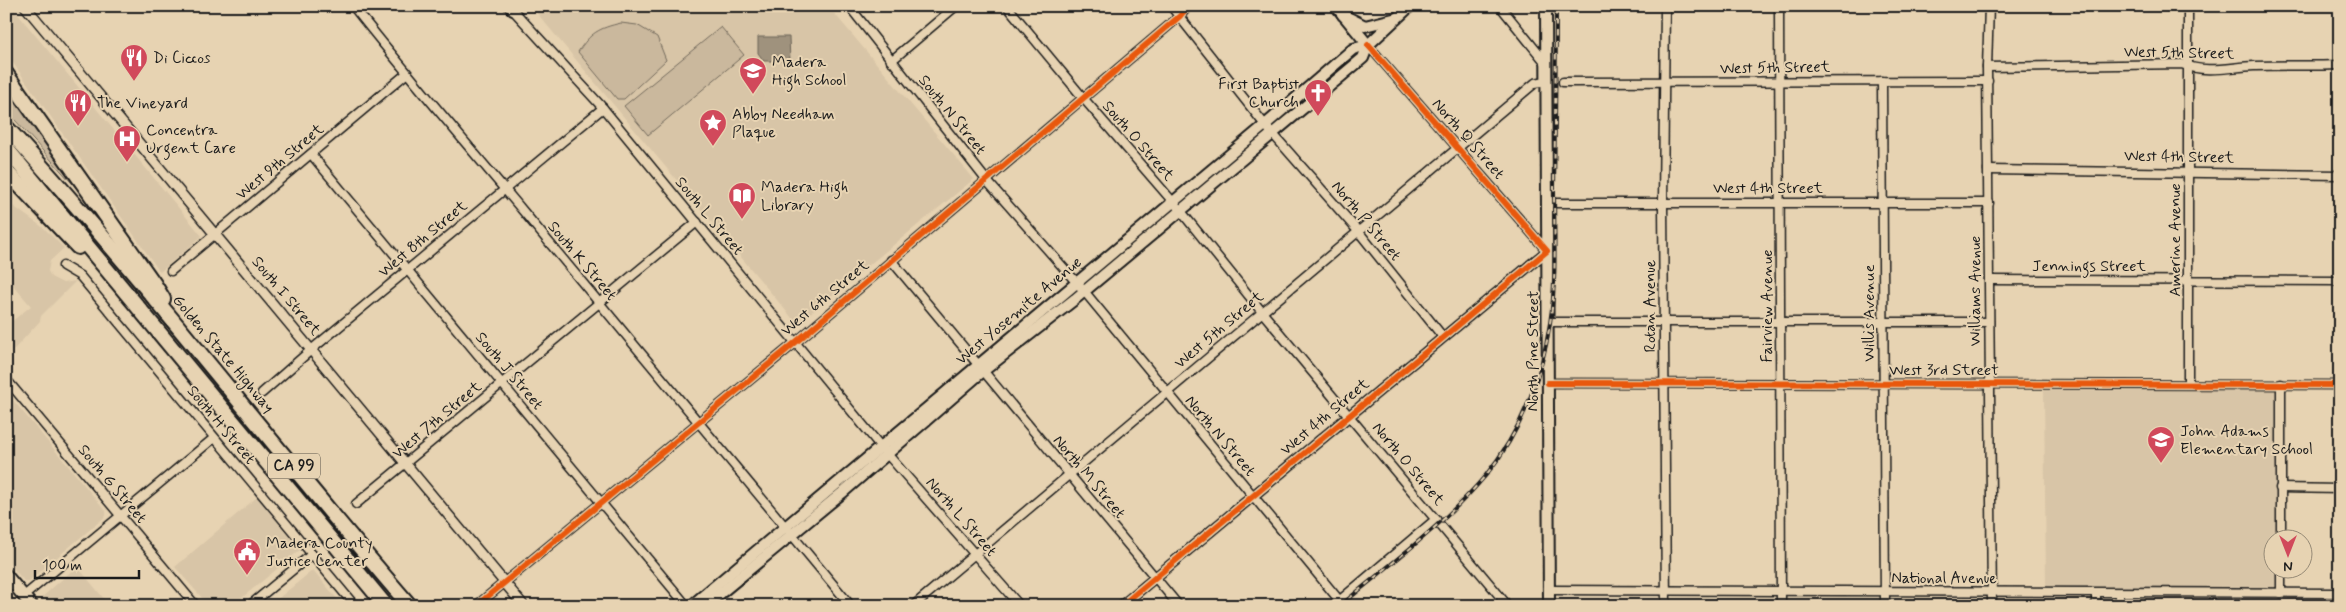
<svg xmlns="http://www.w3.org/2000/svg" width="2346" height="612" viewBox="0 0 2346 612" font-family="Mynerve,sans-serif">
<rect width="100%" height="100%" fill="#e7d3b2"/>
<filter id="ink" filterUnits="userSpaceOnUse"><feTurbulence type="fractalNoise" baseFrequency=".02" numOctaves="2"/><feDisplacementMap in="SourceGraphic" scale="10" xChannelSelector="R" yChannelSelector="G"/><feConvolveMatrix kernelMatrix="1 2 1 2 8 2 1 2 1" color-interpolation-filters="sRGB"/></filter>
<g filter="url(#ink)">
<!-- built -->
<g fill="#d8c5a7">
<polygon points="6,6 11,6 202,236 160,272 6,53"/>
<polygon points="531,6 828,6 974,179 797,324"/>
<polygon points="6,201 45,229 64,248 50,261 48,271 51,277 63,283 76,281 41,316 40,321 6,358 6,326 31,306 6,277"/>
<polygon points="2277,388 2278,539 2274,540 2274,570 2278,570 2279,588 2046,588 2044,389"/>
<polygon points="6,392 106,511 106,516 29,581 24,581 6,560"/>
<polygon points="257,497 300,550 232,606 209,606 175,567"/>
<polygon points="77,566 110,606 45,606 40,599"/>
<polygon points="313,570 343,606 269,606"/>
</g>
<!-- green -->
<g fill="#cab89d" stroke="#736a5c">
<path d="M621 23 637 25 657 37 666 60 624 99H617L578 52C590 33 599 28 621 23Z"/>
<polygon points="721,27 744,55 648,135 624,106"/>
<polygon points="6,84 84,189 80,192 6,110"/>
</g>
<!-- water -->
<polygon fill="#9f927d" stroke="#6b6356" points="758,37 789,37 790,61 764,61 758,53"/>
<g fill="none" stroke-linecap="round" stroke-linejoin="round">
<defs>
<g id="minor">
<path d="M353 6C408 76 466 143 523 211 632 343 741 475 851 606"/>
<polyline points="513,6 513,10 603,108 881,447 1020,606"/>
<polyline points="849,6 987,181 1084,291 1344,606"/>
<polyline points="1007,6 1084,99 1180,210 1262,312 1508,606"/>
<polyline points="1171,6 1265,125 1358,231 1443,337"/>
<polyline points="1500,6 1546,63"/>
<polyline points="1665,6 1663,203 1666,606"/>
<polyline points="1779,6 1781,606"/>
<polyline points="1989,6 1987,67 1992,606"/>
<polyline points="1368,45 1547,251"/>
<polyline points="891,61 956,6"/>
<path d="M1987 67 2182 64C2207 74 2229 67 2254 66 2283 65 2311 66 2340 65"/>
<polyline points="1882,81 1885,606"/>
<polyline points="1563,82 1988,81"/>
<polyline points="311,154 687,606"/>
<polyline points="1988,170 2340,175"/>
<polyline points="1547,203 1989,203"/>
<polyline points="891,260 1179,606"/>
<polyline points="63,266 80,276 355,606"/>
<polyline points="171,271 406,74"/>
<polyline points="1989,280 2340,281"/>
<polyline points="1548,322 1989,322"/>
<polyline points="6,379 196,606"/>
<polyline points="1548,383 2340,385"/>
<polyline points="2188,384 2188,6"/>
<polyline points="262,393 311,350 603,108"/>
<polyline points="2280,488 2340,489"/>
<polyline points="356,504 697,222"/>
<polyline points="2281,540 2281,384"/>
<polyline points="2281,570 2281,593"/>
<polyline points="1549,590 2340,593"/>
<polyline points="2096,593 2096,606"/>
<polyline points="2119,593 2119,606"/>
<polyline points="24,596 214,438"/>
<polyline points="249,606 312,554"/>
<polyline points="476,606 796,342 1180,16 1188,6"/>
<polyline points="913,606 1535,83 1546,81"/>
<polyline points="1333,606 1436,519"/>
</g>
<g id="tertiary">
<polyline points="25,6 524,606"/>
<polyline points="1121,606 1547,251"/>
</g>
<g id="secondary">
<polyline points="510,6 513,10"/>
<polyline points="1336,6 1368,45"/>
<polyline points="1546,6 1549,606"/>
<polyline points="1343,15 1365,26 1397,18"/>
<polyline points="691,606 1265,125 1353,49 1368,45 1410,6"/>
<polyline points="705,606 842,493 983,371 1075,299 1363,58 1368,45"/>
</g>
<polyline id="primary" points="6,575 32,606"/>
<g id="motorway">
<polyline points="6,74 154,284 163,299"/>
<path d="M6 127C147 281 273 448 410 606"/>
<polyline points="6,148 386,606"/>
<polyline points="6,171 78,247"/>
</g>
</defs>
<!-- minor casing -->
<use href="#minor" stroke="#1c1c1c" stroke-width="11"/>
<!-- tertiary casing -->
<use href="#tertiary" stroke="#1c1c1c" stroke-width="12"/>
<!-- secondary casing -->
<use href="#secondary" stroke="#1c1c1c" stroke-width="14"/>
<!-- primary casing -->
<use href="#primary" stroke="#1c1c1c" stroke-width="15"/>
<!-- motorway casing -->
<use href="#motorway" stroke="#1c1c1c" stroke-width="18"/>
<!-- minor -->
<use href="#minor" stroke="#e7d3b2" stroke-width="8"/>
<!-- tertiary -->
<use href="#tertiary" stroke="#e7d3b2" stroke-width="9"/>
<!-- secondary -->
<use href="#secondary" stroke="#e7d3b2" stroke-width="10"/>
<!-- primary -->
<use href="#primary" stroke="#e7d3b2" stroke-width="11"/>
<!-- motorway -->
<use href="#motorway" stroke="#e7d3b2" stroke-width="14"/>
<defs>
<path id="rail" d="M1340 606C1390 564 1444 525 1486 475 1521 432 1542 377 1550 323 1557 279 1554 233 1554 188 1555 127 1556 67 1556 6"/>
</defs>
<!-- rail casing -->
<use href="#rail" stroke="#1c1c1c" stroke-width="4"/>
<!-- rail -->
<use href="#rail" stroke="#e7d3b2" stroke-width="2" stroke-dasharray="5.5" stroke-linecap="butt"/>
<defs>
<g id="cycleway">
<polyline points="1548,383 2340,385"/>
<polyline points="476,606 796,342 1180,16 1188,6"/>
<polyline points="1121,606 1547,251 1368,45"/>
</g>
</defs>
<!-- cycleway casing -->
<use href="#cycleway" stroke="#e7d3b2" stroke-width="9"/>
<!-- cycleway -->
<use href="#cycleway" stroke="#e8590c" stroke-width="6"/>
</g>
</g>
<!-- icons -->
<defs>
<symbol id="restaurant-pin" viewBox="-11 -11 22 30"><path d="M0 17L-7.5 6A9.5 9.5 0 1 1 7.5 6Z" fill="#d1495b" stroke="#e7d3b2"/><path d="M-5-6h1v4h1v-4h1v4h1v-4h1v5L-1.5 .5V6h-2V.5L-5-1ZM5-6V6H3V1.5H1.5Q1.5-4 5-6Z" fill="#fff"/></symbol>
<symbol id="school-pin" viewBox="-11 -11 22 30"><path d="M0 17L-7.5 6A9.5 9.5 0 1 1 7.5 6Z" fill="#d1495b" stroke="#e7d3b2"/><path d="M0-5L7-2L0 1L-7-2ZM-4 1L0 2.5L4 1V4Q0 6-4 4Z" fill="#fff"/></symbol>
<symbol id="church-pin" viewBox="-11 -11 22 30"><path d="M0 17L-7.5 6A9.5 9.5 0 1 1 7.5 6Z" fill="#d1495b" stroke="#e7d3b2"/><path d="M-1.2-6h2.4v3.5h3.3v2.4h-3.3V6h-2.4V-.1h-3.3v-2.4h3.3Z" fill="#fff"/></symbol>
<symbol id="sight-pin" viewBox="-11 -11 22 30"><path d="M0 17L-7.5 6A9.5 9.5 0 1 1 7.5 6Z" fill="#d1495b" stroke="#e7d3b2"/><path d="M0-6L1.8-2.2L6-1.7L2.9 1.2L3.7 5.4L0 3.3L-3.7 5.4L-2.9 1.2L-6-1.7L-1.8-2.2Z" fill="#fff"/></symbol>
<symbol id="hospital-pin" viewBox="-11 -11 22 30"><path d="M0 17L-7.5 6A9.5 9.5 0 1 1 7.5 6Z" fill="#d1495b" stroke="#e7d3b2"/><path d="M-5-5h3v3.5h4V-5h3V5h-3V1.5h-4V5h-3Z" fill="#fff"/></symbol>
<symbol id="library-pin" viewBox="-11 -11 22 30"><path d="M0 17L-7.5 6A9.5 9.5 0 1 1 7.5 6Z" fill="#d1495b" stroke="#e7d3b2"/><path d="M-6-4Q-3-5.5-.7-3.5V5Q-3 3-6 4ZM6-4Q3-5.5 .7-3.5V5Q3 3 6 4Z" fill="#fff"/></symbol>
<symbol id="civic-pin" viewBox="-11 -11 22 30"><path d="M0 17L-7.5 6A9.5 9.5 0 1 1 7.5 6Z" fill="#d1495b" stroke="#e7d3b2"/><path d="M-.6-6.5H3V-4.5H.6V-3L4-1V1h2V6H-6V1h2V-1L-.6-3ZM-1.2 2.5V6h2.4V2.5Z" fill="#fff"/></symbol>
</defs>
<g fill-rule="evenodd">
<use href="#restaurant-pin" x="118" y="42" width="32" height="43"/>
<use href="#school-pin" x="737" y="55" width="32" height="43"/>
<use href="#church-pin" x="1302" y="77" width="32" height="43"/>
<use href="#restaurant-pin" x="62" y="87" width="32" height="43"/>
<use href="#sight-pin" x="697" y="107" width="32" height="43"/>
<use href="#hospital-pin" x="111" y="123" width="32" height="43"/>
<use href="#library-pin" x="726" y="180" width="32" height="43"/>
<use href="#school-pin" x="2145" y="424" width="32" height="43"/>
<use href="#civic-pin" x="231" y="536" width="32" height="43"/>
</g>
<g text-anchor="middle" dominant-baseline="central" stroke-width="4" stroke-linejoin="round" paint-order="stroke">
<!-- shield labels -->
<rect fill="#e7d3b2" stroke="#595349" stroke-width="1" x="268" y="453.5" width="52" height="25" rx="4"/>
<g font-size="15" font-weight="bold" fill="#1c1c1c">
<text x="294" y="466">CA 99</text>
</g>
<!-- street labels -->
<g font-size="16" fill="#1c1c1c" stroke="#e7d3b2">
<text transform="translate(2179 53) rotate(1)">West 5th Street</text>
<text transform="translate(1775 68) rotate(-1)">West 5th Street</text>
<text transform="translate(952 115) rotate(51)">South N Street</text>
<text transform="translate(1468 139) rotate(49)">North Q Street</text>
<text transform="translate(1138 141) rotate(49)">South O Street</text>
<text transform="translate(2179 157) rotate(1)">West 4th Street</text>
<text transform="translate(280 162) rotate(-40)">West 9th Street</text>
<text x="1768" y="188">West 4th Street</text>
<text transform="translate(709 216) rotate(50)">South L Street</text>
<text transform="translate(1366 221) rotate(50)">North P Street</text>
<text transform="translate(423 239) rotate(-40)">West 8th Street</text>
<text transform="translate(2175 240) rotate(-90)">Amerine Avenue</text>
<text transform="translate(582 261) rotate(50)">South K Street</text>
<text x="2089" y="266">Jennings Street</text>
<text transform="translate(1975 291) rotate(-90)">Williams Avenue</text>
<text transform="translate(286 296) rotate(50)">South I Street</text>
<text transform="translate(825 298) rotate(-40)">West 6th Street</text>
<text transform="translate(1650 306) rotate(-90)">Rotan Avenue</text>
<text transform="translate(1767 306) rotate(-90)">Fairview Avenue</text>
<text transform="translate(1019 311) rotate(-40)">West Yosemite Avenue</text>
<text transform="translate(1869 313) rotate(-90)">Willis Avenue</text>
<text transform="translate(1219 330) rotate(-40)">West 5th Street</text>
<text transform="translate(1533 351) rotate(-90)">North Pine Street</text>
<text transform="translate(223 354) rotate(50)">Golden State Highway</text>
<text x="1944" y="370">West 3rd Street</text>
<text transform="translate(509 371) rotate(50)">South J Street</text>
<text transform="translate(1325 417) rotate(-40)">West 4th Street</text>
<text transform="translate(437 420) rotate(-40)">West 7th Street</text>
<text transform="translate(221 425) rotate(50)">South H Street</text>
<text transform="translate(1220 436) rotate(50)">North N Street</text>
<text transform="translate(1408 464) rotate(50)">North O Street</text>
<text transform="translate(1089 477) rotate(50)">North M Street</text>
<text transform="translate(112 484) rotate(50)">South G Street</text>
<text transform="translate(961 517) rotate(49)">North L Street</text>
<text x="1944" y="578">National Avenue</text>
</g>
<!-- poi labels -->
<g font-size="16" fill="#1c1c1c" stroke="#e7d3b2" text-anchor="start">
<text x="153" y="58">Di Ciccos</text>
<text x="772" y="62">Madera<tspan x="772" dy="18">High School</tspan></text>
<text x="1299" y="84" text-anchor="end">First Baptist<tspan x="1299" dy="18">Church</tspan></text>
<text x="97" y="103">The Vineyard</text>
<text x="732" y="114">Abby Needham<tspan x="732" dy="18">Plaque</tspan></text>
<text x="146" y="130">Concentra<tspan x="146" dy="18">Urgent Care</tspan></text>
<text x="761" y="187">Madera High<tspan x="761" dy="18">Library</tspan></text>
<text x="2180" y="431">John Adams<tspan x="2180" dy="18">Elementary School</tspan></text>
<text x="266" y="543">Madera County<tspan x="266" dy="18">Justice Center</tspan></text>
</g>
</g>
<!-- margin -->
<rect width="2346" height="612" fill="none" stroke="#e7d3b2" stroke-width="25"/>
<rect x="12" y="12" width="2321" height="587" fill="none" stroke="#1c1c1c" stroke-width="2" filter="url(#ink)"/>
<!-- north arrow -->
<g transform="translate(2288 554) rotate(180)"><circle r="24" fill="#e7d3b2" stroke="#968a76"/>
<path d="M0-4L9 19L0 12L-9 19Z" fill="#d1495b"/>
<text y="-8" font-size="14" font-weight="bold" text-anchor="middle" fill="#1c1c1c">N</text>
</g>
<!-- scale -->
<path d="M35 570v8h104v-8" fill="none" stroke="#1c1c1c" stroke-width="2.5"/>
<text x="42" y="570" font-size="15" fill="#1c1c1c" stroke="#e7d3b2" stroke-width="4" paint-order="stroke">100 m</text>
</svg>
